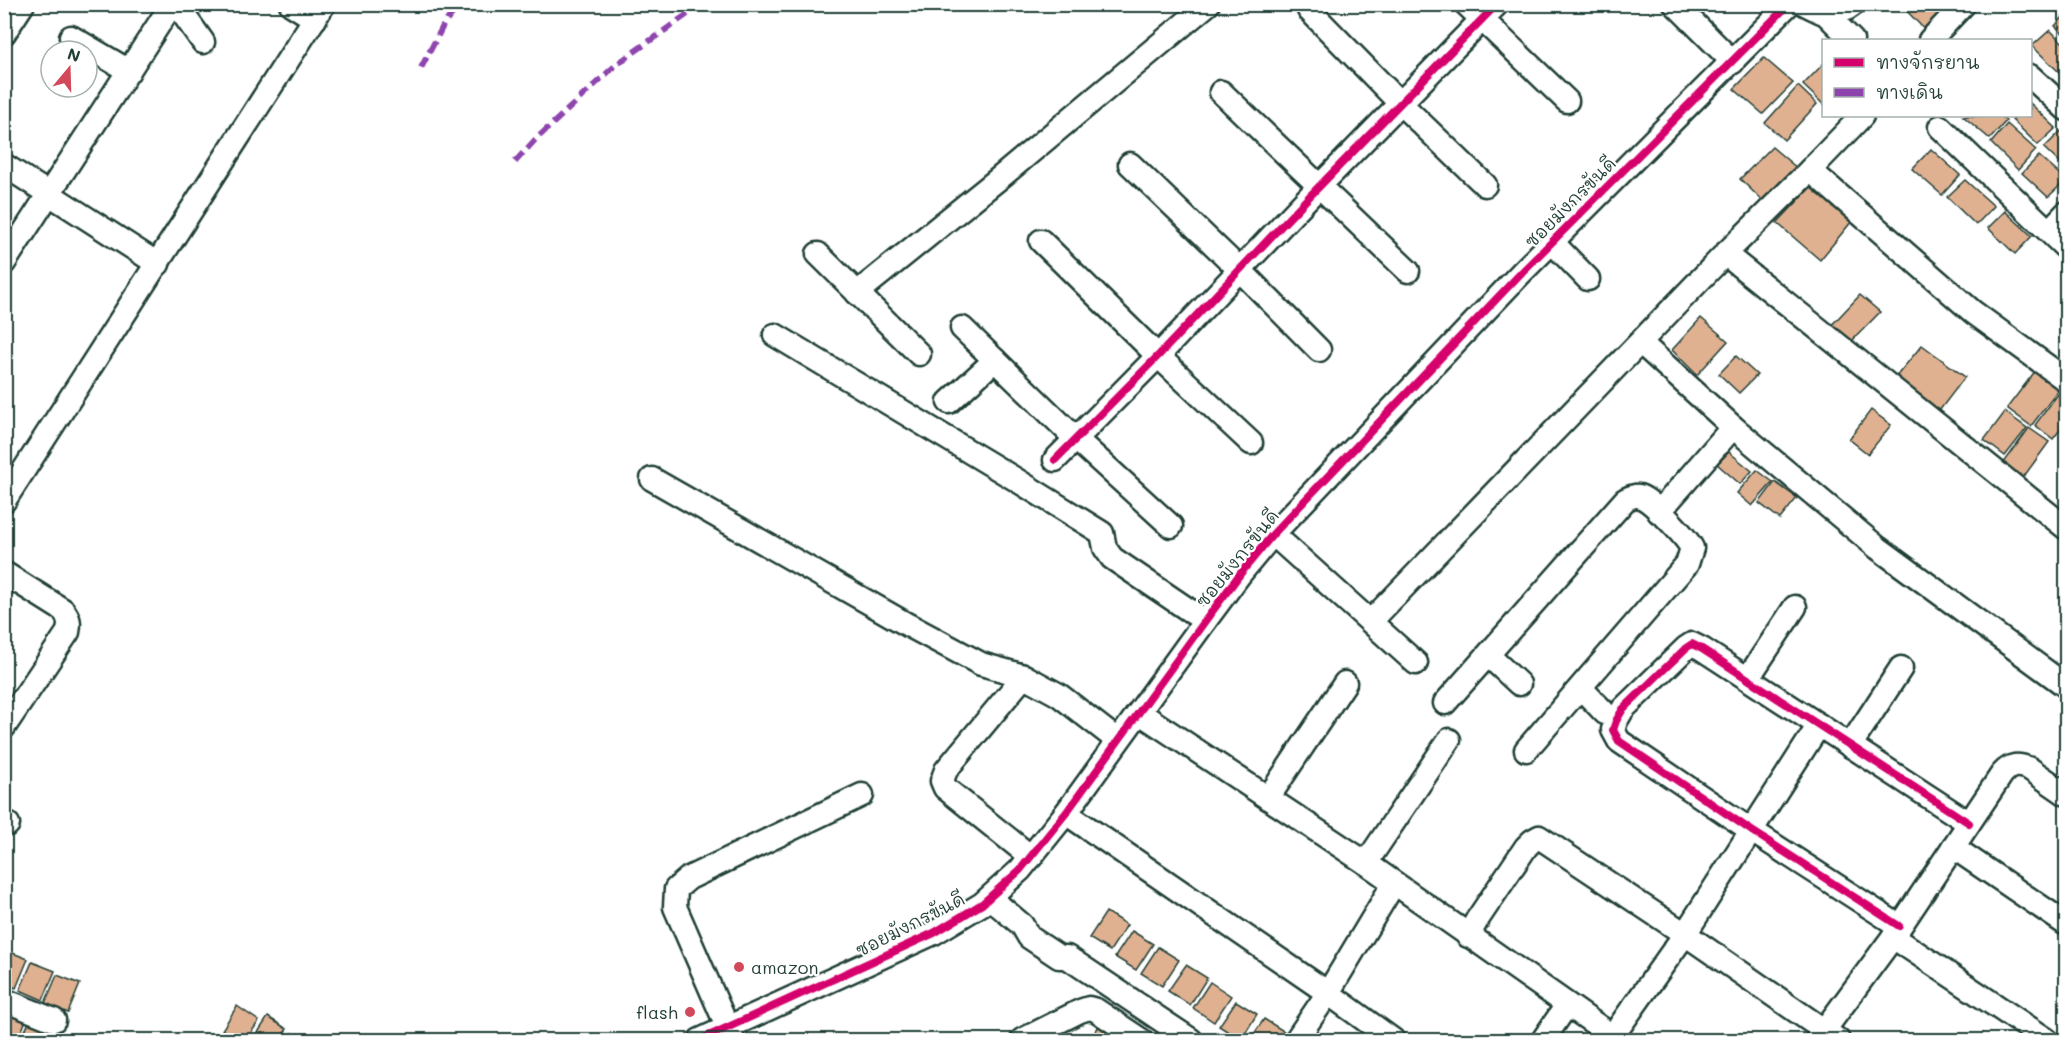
<svg xmlns="http://www.w3.org/2000/svg" width="2071" height="1045" viewBox="0 0 2071 1045" font-family="Mali,'Playpen Sans Thai',sans-serif">
<rect width="100%" height="100%" fill="#fff"/>
<filter id="ink" filterUnits="userSpaceOnUse"><feTurbulence type="fractalNoise" baseFrequency=".0167" numOctaves="2"/><feDisplacementMap in="SourceGraphic" scale="12" xChannelSelector="R" yChannelSelector="G"/><feConvolveMatrix kernelMatrix="1 2 1 2 8 2 1 2 1" color-interpolation-filters="sRGB"/></filter>
<g filter="url(#ink)">
<!-- building -->
<g fill="#e0b191" stroke="#1f3d34" stroke-width="1.5">
<polygon points="1900,4 1951,4 1926,31"/>
<polygon points="2066,14 2066,36 2055,26"/>
<polygon points="2050,30 2066,46 2066,64 2059,72 2032,46"/>
<polygon points="1764,58 1793,83 1763,114 1734,89"/>
<polygon points="1824,63 1824,105 1803,85"/>
<polygon points="1798,86 1817,104 1784,140 1765,123"/>
<polygon points="2030,103 2056,128 2038,145 2012,120 2016,116 2030,116"/>
<polygon points="1963,116 2000,116 2006,121 1990,139"/>
<polygon points="2007,124 2036,150 2018,170 1991,143"/>
<polygon points="2061,131 2066,136 2066,169 2044,148"/>
<polygon points="1772,147 1798,169 1765,203 1740,179"/>
<polygon points="1931,149 1960,175 1942,195 1912,169"/>
<polygon points="2039,156 2066,180 2048,197 2022,173"/>
<polygon points="1965,180 1994,206 1976,225 1947,197"/>
<polygon points="1813,185 1852,221 1820,260 1777,223"/>
<polygon points="2005,211 2032,236 2015,254 1988,228"/>
<polygon points="1860,295 1880,312 1846,347 1826,331"/>
<polygon points="1701,318 1728,341 1697,375 1672,350"/>
<polygon points="1922,345 1965,377 1933,419 1890,384"/>
<polygon points="1736,356 1757,375 1739,393 1719,374"/>
<polygon points="2036,370 2061,387 2031,426 2007,408"/>
<polygon points="2058,394 2066,400 2066,422 2053,439 2035,425"/>
<polygon points="1871,410 1891,425 1868,454 1849,439"/>
<polygon points="2005,412 2027,428 2005,456 1984,440"/>
<polygon points="2029,428 2049,442 2022,479 2003,464"/>
<polygon points="1729,452 1752,471 1740,484 1717,464"/>
<polygon points="1757,470 1773,482 1752,506 1737,493"/>
<polygon points="1775,482 1797,498 1780,519 1759,503"/>
<polygon points="1106,912 1127,925 1110,951 1089,938"/>
<polygon points="1132,931 1153,944 1136,970 1115,957"/>
<polygon points="1158,947 1179,960 1162,986 1141,973"/>
<polygon points="5,950 28,959 16,988 4,983"/>
<polygon points="32,962 55,971 43,1000 20,990"/>
<polygon points="1186,965 1207,978 1190,1005 1168,991"/>
<polygon points="57,975 80,984 68,1013 45,1003"/>
<polygon points="1210,982 1231,996 1214,1022 1193,1008"/>
<polygon points="1236,1001 1257,1014 1241,1040 1219,1026"/>
<polygon points="237,1006 259,1021 246,1040 238,1040 222,1030"/>
<polygon points="4,1012 26,1020 18,1040 4,1040"/>
<polygon points="268,1017 287,1029 279,1040 253,1040"/>
<polygon points="1264,1019 1285,1032 1280,1040 1250,1040"/>
<polygon points="29,1022 52,1031 49,1040 21,1040"/>
<polygon points="1099,1026 1120,1040 1089,1040"/>
<polygon points="292,1033 303,1040 287,1040"/>
</g>
<g fill="none" stroke-linecap="round" stroke-linejoin="round">
<defs>
<g id="minor">
<polyline points="176,4 203,42"/>
<polyline points="291,4 315,19"/>
<polyline points="1466,4 1567,101"/>
<polyline points="1675,4 1733,62"/>
<path d="M1805 4C1827 15 1833 20 1854 4"/>
<polyline points="1309,10 1401,104 1485,185"/>
<polyline points="1827,15 1852,40"/>
<polyline points="4,33 23,4"/>
<polyline points="71,37 129,71"/>
<polyline points="1930,40 1964,4"/>
<polyline points="2030,76 2066,109"/>
<polyline points="1221,92 1408,271"/>
<polyline points="1940,127 2066,248"/>
<polyline points="1130,164 1240,270 1319,350"/>
<polyline points="4,165 158,264"/>
<polyline points="1810,170 1973,312 2066,380"/>
<polyline points="2049,231 2066,213"/>
<polyline points="1041,241 1158,356 1251,443"/>
<polyline points="1552,242 1588,279"/>
<polyline points="818,254 919,354"/>
<polyline points="1725,254 2066,528"/>
<polyline points="4,263 172,4"/>
<polyline points="857,293 1002,176 1208,4"/>
<polyline points="962,328 1076,439 1171,526"/>
<polyline points="775,335 1015,479 1102,533 1105,548 1112,558 1205,621"/>
<polyline points="1641,343 1733,427 1878,548 2066,686"/>
<polyline points="949,402 995,360"/>
<polyline points="1055,460 1158,356 1305,201 1497,4"/>
<polyline points="652,479 908,625 981,664 1024,676 1059,695 1117,740"/>
<polyline points="4,501 324,4"/>
<polyline points="1659,512 1733,427"/>
<polyline points="1273,534 1416,663"/>
<path d="M4 573 63 610C69 618 70 622 68 632L4 727"/>
<polyline points="1371,621 1725,254 1810,170 1862,116"/>
<polyline points="1489,656 1519,684"/>
<polyline points="1024,676 946,770 942,781 945,788 1031,857"/>
<polyline points="1748,678 1795,607"/>
<polyline points="1581,688 1605,713"/>
<path d="M1445 703 1625 500C1629 498 1634 495 1639 496 1652 500 1685 536 1692 548L1687 564 1526 750"/>
<polyline points="1140,713 1366,863 1618,1040"/>
<polyline points="1850,746 1901,668"/>
<polyline points="1268,798 1345,683"/>
<polyline points="1066,813 1328,993 1393,1040"/>
<polyline points="4,822 8,824"/>
<polyline points="1953,847 2066,924"/>
<polyline points="1366,863 1449,740"/>
<polyline points="990,898 1022,925 1029,937 1059,957 1067,957 1191,1040"/>
<polyline points="1899,926 1752,831 1619,741 1613,730 1616,721 1623,709 1686,648 1692,644 1702,649 1969,823"/>
<polyline points="1468,936 1477,920 1526,847 1532,841 1539,837 1685,934 1838,1040"/>
<polyline points="1893,937 2047,1040"/>
<polyline points="4,1000 54,1020"/>
<polyline points="1612,1037 1685,934 1819,725"/>
<polyline points="700,1040 934,933 982,904 1020,870 1066,813 1205,621 1240,574 1273,534 1522,272 1789,4"/>
<polyline points="733,1040 675,907 676,889 689,878 862,795"/>
<polyline points="1022,1040 1080,1011 1089,1008 1096,1010 1141,1040"/>
<polyline points="1296,1040 1328,993 1394,883"/>
<polyline points="1543,1040 1567,1005"/>
<path d="M1817 1040 1893 937 2002 774C2011 764 2018 764 2030 769L2066 794"/>
</g>
</defs>
<!-- minor casing -->
<use href="#minor" stroke="#1f3d34" stroke-width="27"/>
<!-- minor -->
<use href="#minor" stroke="#fff" stroke-width="22"/>
<!-- quiet -->
<g stroke="#8e44ad" stroke-width="6" stroke-dasharray="12 6" stroke-linecap="butt">
<polyline points="421,68 444,24 460,4"/>
<polyline points="515,162 534,141 617,64 702,4"/>
</g>
<defs>
<g id="cycleway">
<polyline points="1055,460 1158,356 1305,201 1497,4"/>
<polyline points="1899,926 1752,831 1619,741 1613,730 1616,721 1623,709 1686,648 1692,644 1702,649 1969,823"/>
<polyline points="700,1040 934,933 982,904 1020,870 1066,813 1205,621 1240,574 1273,534 1522,272 1789,4"/>
</g>
</defs>
<!-- cycleway casing -->
<use href="#cycleway" stroke="#fff" stroke-width="11"/>
<!-- cycleway -->
<use href="#cycleway" stroke="#d6006c" stroke-width="8"/>
</g>
</g>
<!-- markers -->
<g fill="#d1495b" stroke="#fff" stroke-width="2">
<circle cx="739" cy="967" r="6"/>
<circle cx="690" cy="1012" r="6"/>
</g>
<g text-anchor="middle" dominant-baseline="central" stroke-width="4.5" stroke-linejoin="round" paint-order="stroke">
<!-- street labels -->
<g font-size="18" fill="#1f3d34" stroke="#fff">
<text transform="translate(1570 202) rotate(-45)">ซอยมังกรขันดี</text>
<text transform="translate(1237 558) rotate(-51)">ซอยมังกรขันดี</text>
<text transform="translate(910 924) rotate(-27)">ซอยมังกรขันดี</text>
</g>
<!-- poi labels -->
<g font-size="18" fill="#1f3d34" stroke="#fff" text-anchor="start">
<text x="751" y="967">amazon</text>
<text x="678" y="1012" text-anchor="end">flash</text>
</g>
</g>
<!-- margin -->
<rect width="2071" height="1045" fill="none" stroke="#fff" stroke-width="24"/>
<rect x="12" y="12" width="2047" height="1021" fill="none" stroke="#1f3d34" stroke-width="2" filter="url(#ink)"/>
<!-- legend -->
<rect x="1822" y="39" width="210" height="78" fill="#ffffff" stroke="#a5b1ae" stroke-width="1.5"/>
<rect x="1834" y="58" width="30" height="9" fill="#d6006c" stroke="#a5b1ae" stroke-width="1.5"/>
<text x="1876" y="69" font-size="18" fill="#1f3d34">ทางจักรยาน</text>
<rect x="1834" y="88" width="30" height="9" fill="#8e44ad" stroke="#a5b1ae" stroke-width="1.5"/>
<text x="1876" y="99" font-size="18" fill="#1f3d34">ทางเดิน</text>
<!-- north arrow -->
<g transform="translate(69 69) rotate(19)"><circle r="28" fill="#ffffff" stroke="#a5b1ae" stroke-width="1.5"/>
<path d="M0-4.5L10 22L0 15L-10 22Z" fill="#d1495b"/>
<text y="-9" font-size="16" font-weight="bold" text-anchor="middle" fill="#1f3d34">N</text>
</g>
</svg>
